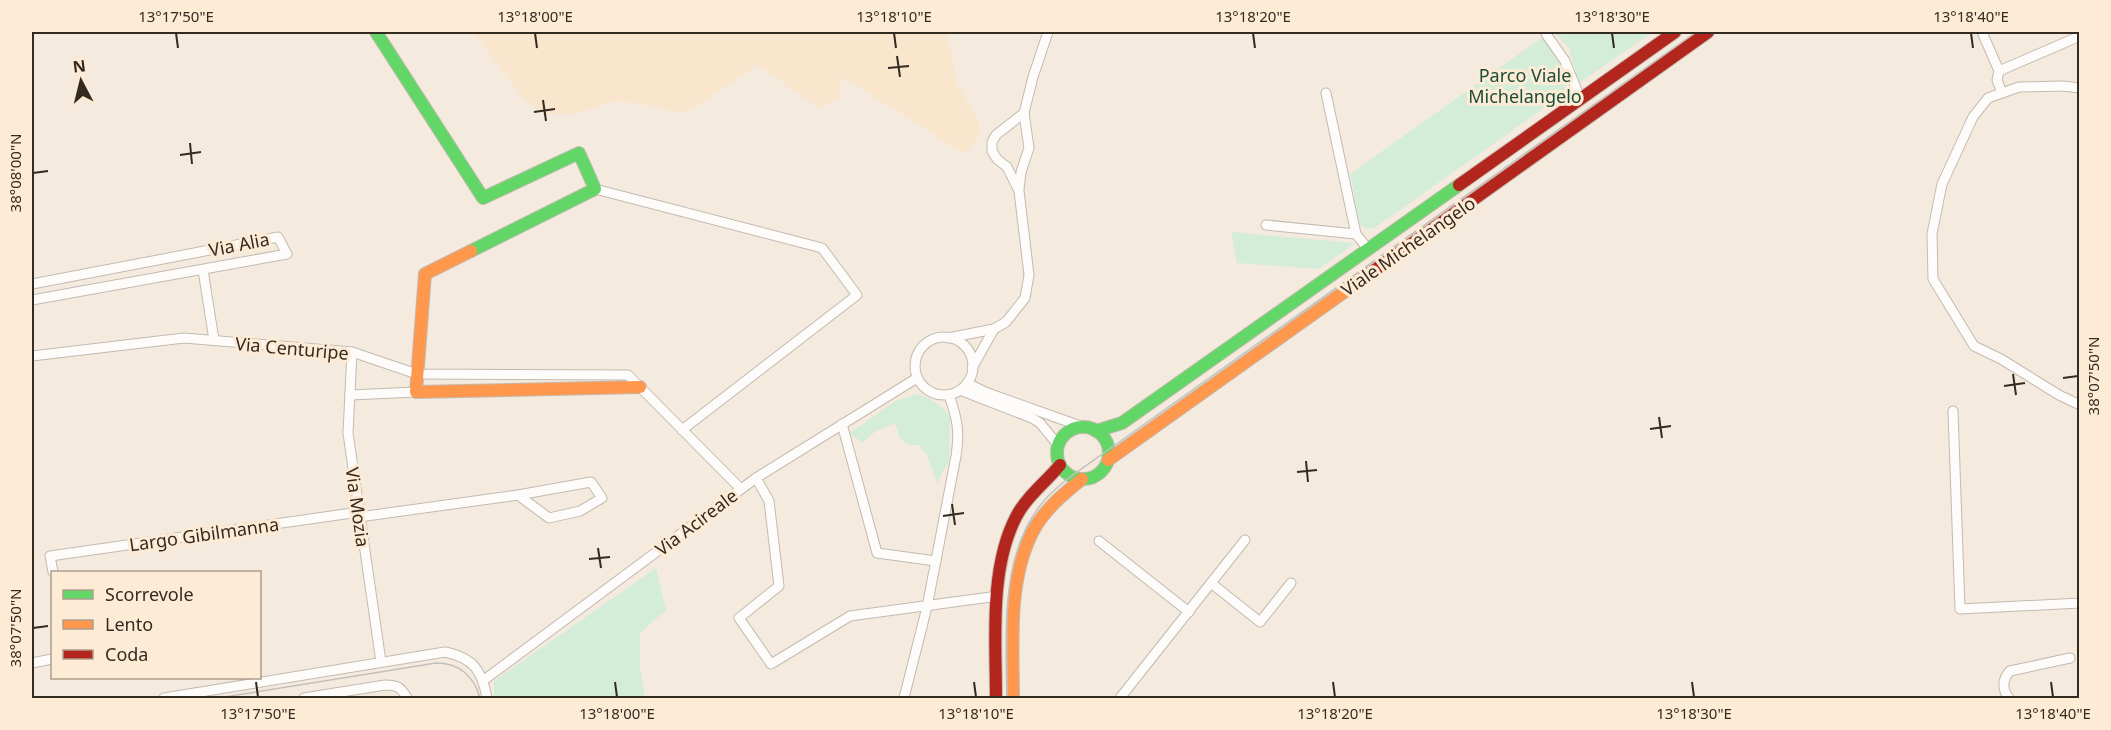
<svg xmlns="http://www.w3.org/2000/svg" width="2111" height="730" viewBox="0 0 2111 730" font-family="'Noto Sans',sans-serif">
<rect width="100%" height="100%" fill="#f5eade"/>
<!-- built -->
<polygon fill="#fae5cd" points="473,32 945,32 951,50 956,82 977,119 981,135 964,154 842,76 839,100 818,107 757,65 688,112 670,111 649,105 616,101 579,113 544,115 521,95"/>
<!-- green -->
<g fill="#d3edd8">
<polygon points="1554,32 1653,32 1579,83 1569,48"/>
<polygon points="1543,37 1562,61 1571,89 1373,229 1364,228 1360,224 1350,174"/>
<polygon points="1231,232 1355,243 1319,269 1237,263"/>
<path d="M917 394C932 399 941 405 950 417L949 461 937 483 927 455 919 445H909L900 438 895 423 876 431 863 442 849 434 894 402Z"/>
<polygon points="656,568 666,610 640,633 640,666 645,698 494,698 494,681"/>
</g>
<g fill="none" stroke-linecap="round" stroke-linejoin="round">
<defs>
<g id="street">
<polyline points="1982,32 1999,71 2080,36"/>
<polyline points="1546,34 1565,61 1580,98"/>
<polyline points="1999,71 1997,80 2002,93"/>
<polyline points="2080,88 2063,86 2019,87 1988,98 1973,117 1942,184 1932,234 1933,279 1974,346 2001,359 2059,395 2080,405"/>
<polyline points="1326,93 1356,234 1368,249"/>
<polyline points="595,189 822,248 857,295 682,430"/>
<polyline points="1019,189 1021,172 1029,148 1024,113"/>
<polyline points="1266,225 1356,234"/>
<polyline points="203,270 214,340"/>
<polyline points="32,284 278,237 287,254 32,300"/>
<circle cx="944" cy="366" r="29"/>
<polyline points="948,338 994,329 1006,322 1025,298 1029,275 1019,191 1007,167 997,159 992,151 992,142 996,135 1024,113 1033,77 1048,32"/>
<polyline points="352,352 348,433 381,662"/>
<polyline points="32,356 184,338 352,352 417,374 628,375 741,489"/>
<polyline points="972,368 994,329"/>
<polyline points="967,383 985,392 1083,427"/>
<polyline points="960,390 1032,418 1040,423 1058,445"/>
<polyline points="350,395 416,392"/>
<polyline points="1953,411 1960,609 2080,603"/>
<polyline points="842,424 877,553 936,561"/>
<polyline points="756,478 769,501 779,586 739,618 771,664 850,616 998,596"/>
<polyline points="359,517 518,495 549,518 580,511 602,498 591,482 518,495"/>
<polyline points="1099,541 1189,612"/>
<polyline points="53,572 50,556 359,512"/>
<polyline points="1211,583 1260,622 1291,583"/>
<polyline points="32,663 52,659"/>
<polyline points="484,680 756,478 917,378"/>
<path d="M164 698 445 652C474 658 482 671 487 698"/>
<path d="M304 698 385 685C397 685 401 687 407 698"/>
<path d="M904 698 927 607 956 456C960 431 957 418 949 395"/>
<polyline points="1120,698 1245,540"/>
<path d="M2009 698C2002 690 2002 679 2010 671L2070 658"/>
</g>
<g id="fast">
<polyline points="376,32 483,198 579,153 595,189 471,251"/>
<circle cx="1083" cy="453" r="26"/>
<polyline points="1096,431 1122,423 1459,185"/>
</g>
<g id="slow">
<polyline points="471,251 425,274 416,392 640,387"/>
<polyline points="1108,460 1351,287"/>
<path d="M1013 698C1013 645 1007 583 1032 533 1043 511 1063 494 1082 479"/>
</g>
<g id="jam">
<polyline points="1459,185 1675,32"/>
<polyline points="1351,287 1708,32"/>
<path d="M996 698C996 642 989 569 1016 517 1026 497 1046 482 1060 465"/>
</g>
</defs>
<!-- street casing -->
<use href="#street" stroke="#c3bab0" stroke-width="11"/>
<!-- fast casing -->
<use href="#fast" stroke="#c3bab0" stroke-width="14"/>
<!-- slow casing -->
<use href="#slow" stroke="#c3bab0" stroke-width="14"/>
<!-- jam casing -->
<use href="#jam" stroke="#c3bab0" stroke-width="14"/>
<!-- street -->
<use href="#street" stroke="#fefcfa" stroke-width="9"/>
<!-- fast -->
<use href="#fast" stroke="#63d668" stroke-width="12"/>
<!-- slow -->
<use href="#slow" stroke="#ff974d" stroke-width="12"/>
<!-- jam -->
<use href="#jam" stroke="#b3261e" stroke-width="12"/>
<!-- tram -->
<g stroke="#c3c0bc" stroke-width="1.5">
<path d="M218 698 436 663C459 663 474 676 480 698"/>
<path d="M1007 698C1008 633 998 556 1043 502 1061 481 1086 466 1108 450L1696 32"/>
</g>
</g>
<!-- ticks -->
<path fill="none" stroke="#342b20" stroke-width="2" d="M176 33 178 48M535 33 537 48M894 33 896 48M1253 33 1255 48M1612 33 1614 48M1971 33 1973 48M897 56 900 77M888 68 909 66M543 100 546 121M534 112 555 109M190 143 192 164M180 155 201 152M33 173 48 171M2013 374 2016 395M2063 378 2078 376M2004 386 2025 383M1659 417 1662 438M1650 429 1671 426M1306 461 1308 482M1297 472 1317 470M952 504 955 525M943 516 964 513M598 548 601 568M589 559 610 557M33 628 48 626M256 682 258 697M615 682 617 697M974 682 976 697M1333 682 1335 697M1692 682 1694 697M2051 682 2053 697"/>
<g text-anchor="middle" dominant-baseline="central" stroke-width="6" stroke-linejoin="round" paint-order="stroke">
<!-- park labels -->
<g font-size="18" fill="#194e39" stroke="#feebd5">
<text x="1525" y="75">Parco Viale<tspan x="1525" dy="21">Michelangelo</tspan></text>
</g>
<!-- street labels -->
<g font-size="18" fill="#342b20" stroke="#feebd5">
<text transform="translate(239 244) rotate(-11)">Via Alia</text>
<text transform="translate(1408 246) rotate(-35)">Viale Michelangelo</text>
<text transform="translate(292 348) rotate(5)">Via Centuripe</text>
<text transform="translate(358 507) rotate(82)">Via Mozia</text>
<text transform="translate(696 522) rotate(-37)">Via Acireale</text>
<text transform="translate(204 534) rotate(-8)">Largo Gibilmanna</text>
</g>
</g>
<!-- border -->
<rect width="2111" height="730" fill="none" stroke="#feebd5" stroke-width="66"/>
<!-- legend -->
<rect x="51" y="571" width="210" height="108" fill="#feebd5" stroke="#ad9e8d" stroke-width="1.5"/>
<rect x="63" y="590" width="30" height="9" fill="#63d668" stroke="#ad9e8d" stroke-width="1.5"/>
<text x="105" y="601" font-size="18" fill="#342b20">Scorrevole</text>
<rect x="63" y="620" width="30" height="9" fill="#ff974d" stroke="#ad9e8d" stroke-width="1.5"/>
<text x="105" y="631" font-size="18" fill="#342b20">Lento</text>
<rect x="63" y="650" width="30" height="9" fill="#b3261e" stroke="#ad9e8d" stroke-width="1.5"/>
<text x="105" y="661" font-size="18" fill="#342b20">Coda</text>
<!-- north arrow -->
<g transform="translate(81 81) rotate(353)" stroke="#feebd5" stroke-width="4.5" paint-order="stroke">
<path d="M0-4.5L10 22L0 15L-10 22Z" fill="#342b20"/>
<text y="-9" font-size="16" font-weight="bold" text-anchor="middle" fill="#342b20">N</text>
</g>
<rect x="33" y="33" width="2045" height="664" fill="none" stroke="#342b20" stroke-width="2"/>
<g font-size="15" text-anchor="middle" fill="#342b20">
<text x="176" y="22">13°17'50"E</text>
<text x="535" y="22">13°18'00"E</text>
<text x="894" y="22">13°18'10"E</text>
<text x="1253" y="22">13°18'20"E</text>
<text x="1612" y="22">13°18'30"E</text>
<text x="1971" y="22">13°18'40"E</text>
<text transform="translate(16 173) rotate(-90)" y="5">38°08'00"N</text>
<text transform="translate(2094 376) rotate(-90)" y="5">38°07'50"N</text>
<text transform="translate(16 628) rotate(-90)" y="5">38°07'50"N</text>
<text x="258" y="719">13°17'50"E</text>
<text x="617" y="719">13°18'00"E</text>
<text x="976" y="719">13°18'10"E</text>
<text x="1335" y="719">13°18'20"E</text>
<text x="1694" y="719">13°18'30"E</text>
<text x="2053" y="719">13°18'40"E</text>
</g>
</svg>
